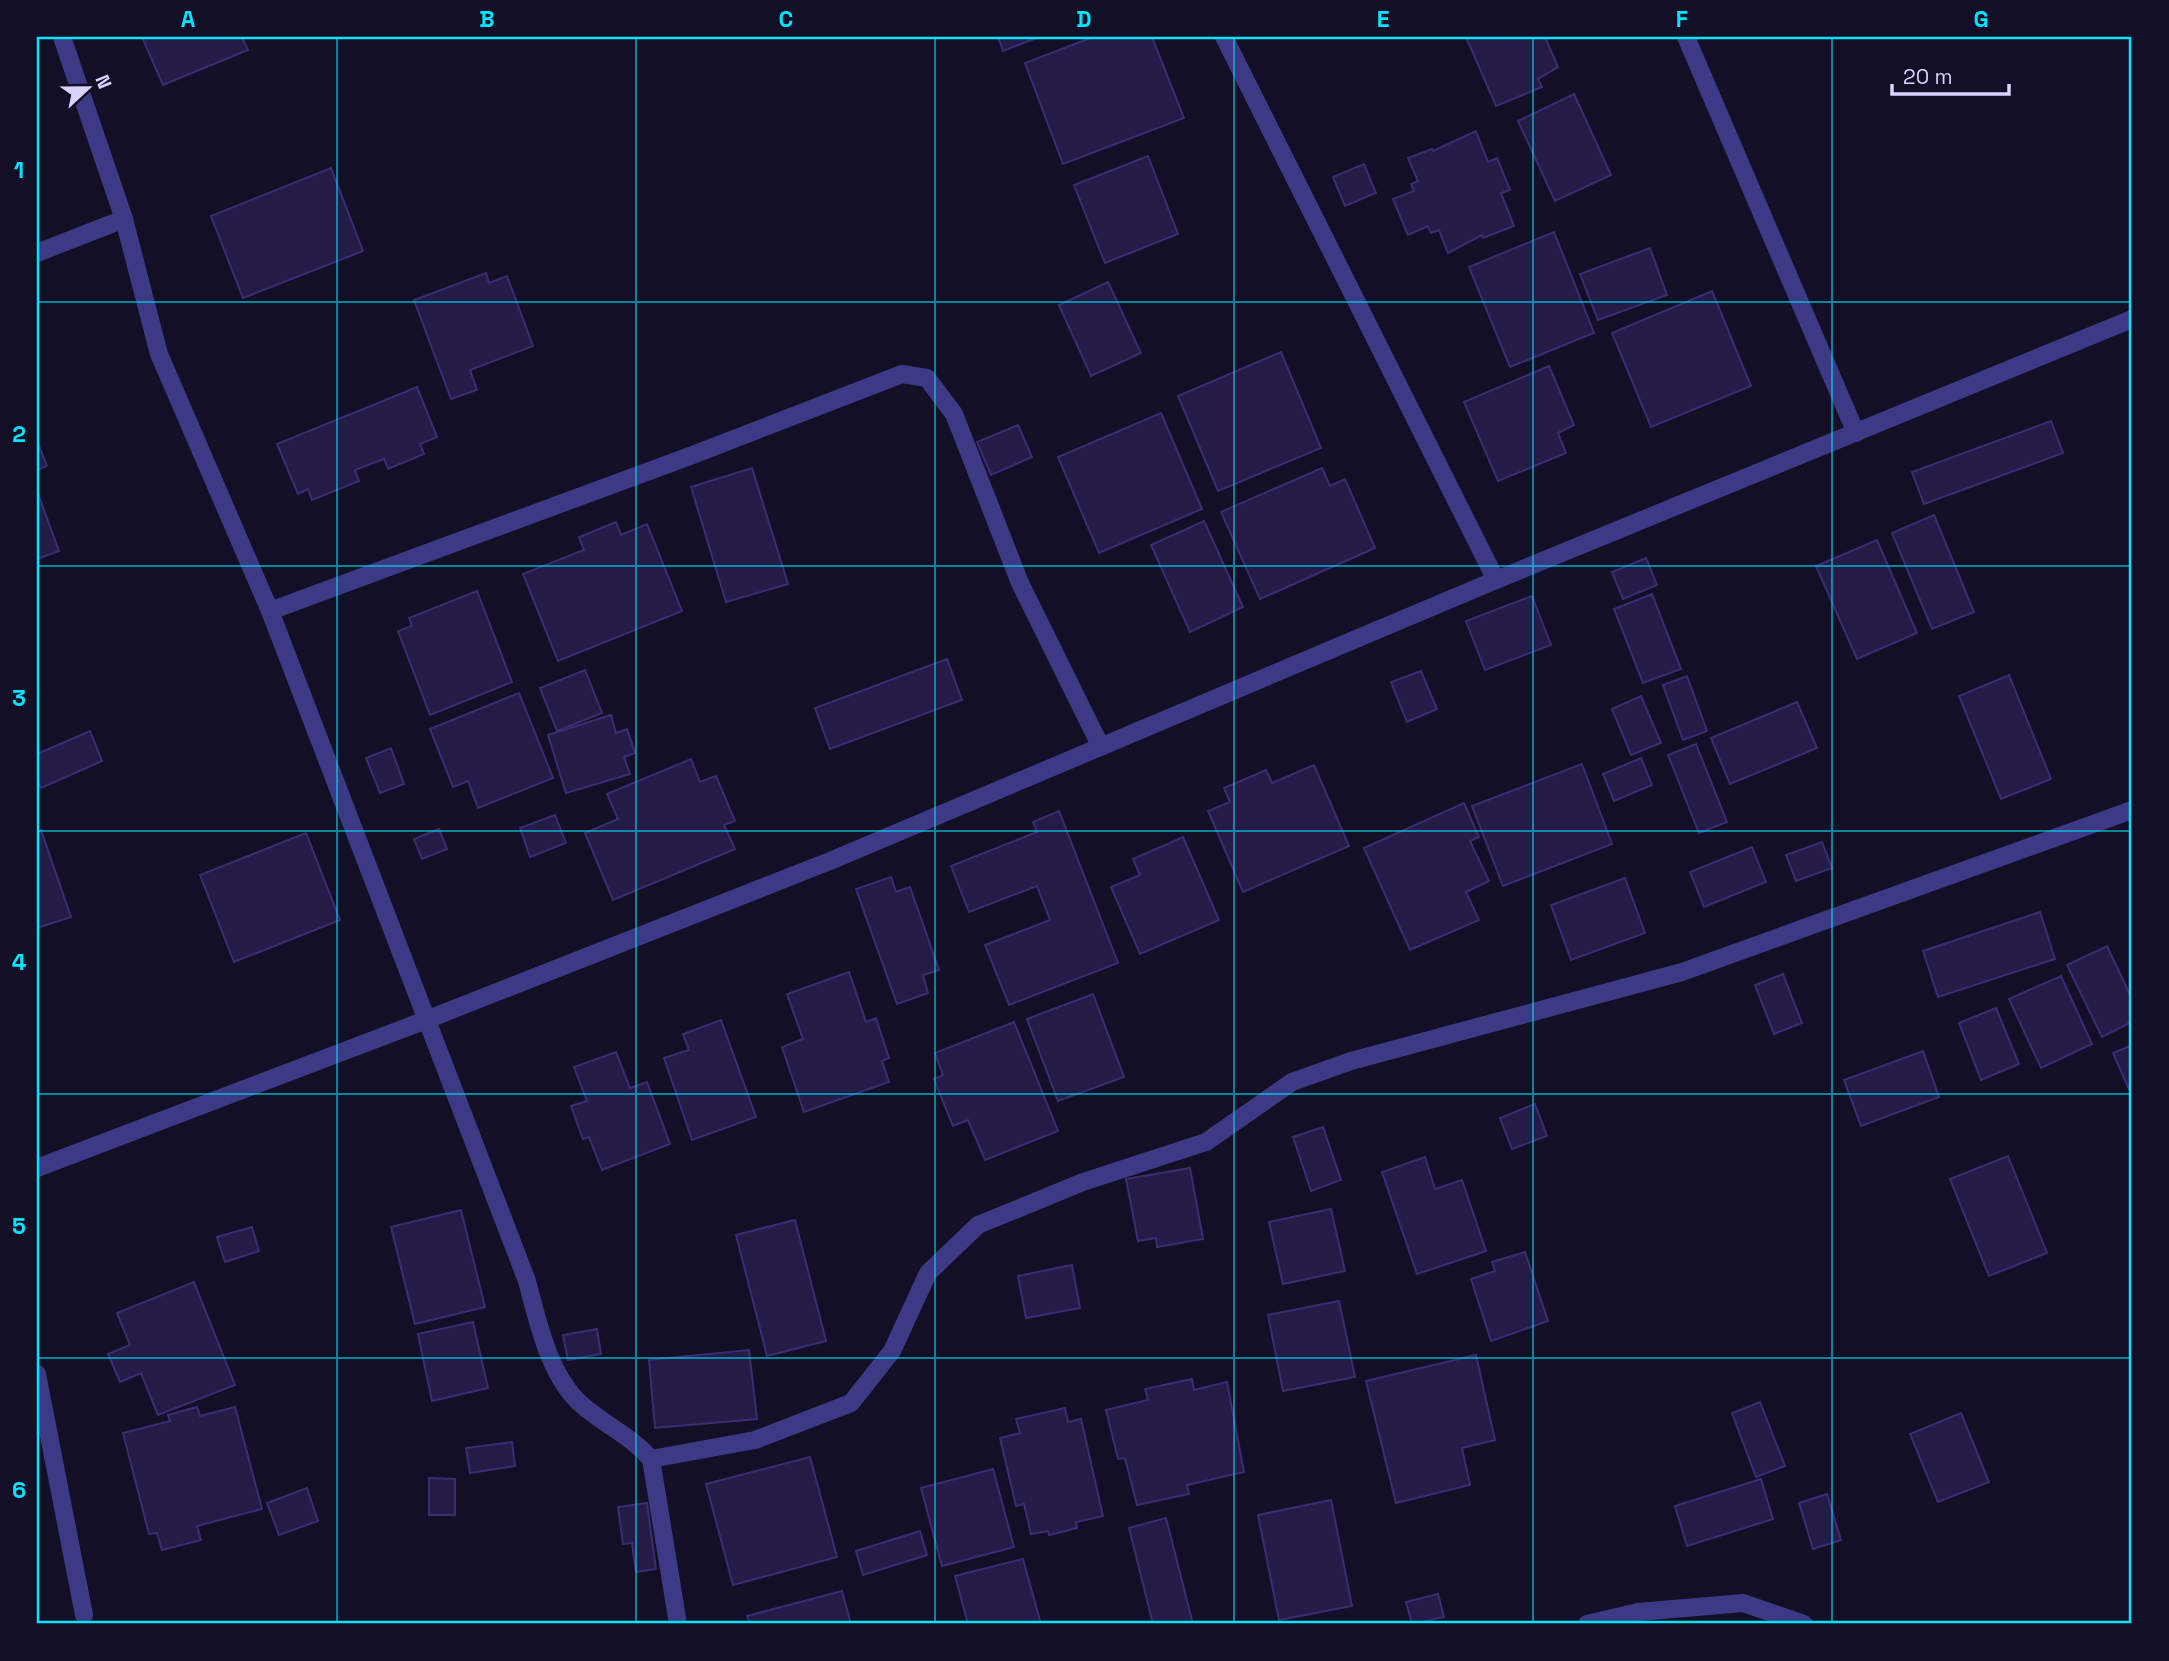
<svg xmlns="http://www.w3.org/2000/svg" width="2169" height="1661" viewBox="0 0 2169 1661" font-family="'Space Grotesk',sans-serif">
<rect width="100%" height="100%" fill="#130f26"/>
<!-- building -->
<g fill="#241b47" stroke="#3b2d73" stroke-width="2">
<polygon points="142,37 242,37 248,50 163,85"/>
<polygon points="998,37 1039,37 1003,51"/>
<polygon points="1093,37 1152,37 1184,118 1063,164 1025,63"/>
<polygon points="1466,37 1545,37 1558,67 1538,79 1542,87 1496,106"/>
<polygon points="1574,94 1611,175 1555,201 1518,121"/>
<polygon points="1476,131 1488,162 1497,158 1510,190 1501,193 1514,226 1483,238 1482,235 1448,253 1439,230 1431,233 1428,226 1408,235 1393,199 1414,191 1411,184 1418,181 1408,158 1432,149 1433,151"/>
<polygon points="1148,156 1178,234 1105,263 1074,185"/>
<polygon points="1364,164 1376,193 1345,206 1333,177"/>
<polygon points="331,168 363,251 243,298 211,216"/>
<polygon points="1554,232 1594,333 1510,367 1469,267"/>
<polygon points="1650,248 1667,295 1598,320 1580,274"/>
<polygon points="486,273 489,283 507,276 533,346 470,370 477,390 451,399 414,300"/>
<polygon points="1108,282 1141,353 1091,376 1059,305"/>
<polygon points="1712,291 1751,386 1651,427 1612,333"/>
<polygon points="1281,352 1321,448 1218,491 1178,396"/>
<polygon points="1549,366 1574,425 1558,433 1566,453 1498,481 1464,402"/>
<polygon points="417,387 437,437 420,444 424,454 388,469 384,459 355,470 359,481 312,500 308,489 298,494 277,444"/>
<polygon points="1161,413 1202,509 1099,553 1058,457"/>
<polygon points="2051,421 2063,453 1924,504 1912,472"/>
<polygon points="1018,425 1032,457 991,475 977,442"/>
<polygon points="37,441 47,466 37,470"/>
<polygon points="752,468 788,584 726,602 691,487"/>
<polygon points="1322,468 1330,486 1345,479 1375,548 1260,599 1221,512"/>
<polygon points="37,491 59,551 37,559"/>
<polygon points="1934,515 1974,612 1932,629 1892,533"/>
<polygon points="1204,521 1243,607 1190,632 1151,545"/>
<polygon points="616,522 621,535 647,524 682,611 558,661 523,574 584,550 579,537"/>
<polygon points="1877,540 1917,633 1857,659 1816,566"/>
<polygon points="1646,558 1657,585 1623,599 1612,572"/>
<polygon points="477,591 512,682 430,715 398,631 412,626 409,618"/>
<polygon points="1652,594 1681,669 1643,683 1614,609"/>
<polygon points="1532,596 1551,645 1485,670 1466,621"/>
<polygon points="947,659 962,700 830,749 815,708"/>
<polygon points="585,670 602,713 557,731 540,688"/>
<polygon points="1421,671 1437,709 1407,722 1391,682"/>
<polygon points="2009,675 2051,779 2001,799 1959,696"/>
<polygon points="1687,676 1707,731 1683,740 1663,685"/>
<polygon points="519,693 553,778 478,808 468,781 453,787 430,729"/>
<polygon points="1641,696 1661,743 1631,755 1612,709"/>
<polygon points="1797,702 1817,748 1730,784 1711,738"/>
<polygon points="611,715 616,733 627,729 635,753 624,757 630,774 566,793 548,735"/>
<polygon points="90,731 102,761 41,788 37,780 37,754"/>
<polygon points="1696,744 1727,822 1699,833 1668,755"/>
<polygon points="391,748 404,784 380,793 366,758"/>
<polygon points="1641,758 1652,785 1614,801 1603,774"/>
<polygon points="691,759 700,782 716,776 735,821 724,825 735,849 613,900 585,833 618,819 607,794"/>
<polygon points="1582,764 1612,844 1503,886 1472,806"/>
<polygon points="1314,765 1349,846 1243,892 1208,811 1230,802 1224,788 1266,770 1272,783"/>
<polygon points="1464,803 1479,837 1470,841 1489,881 1466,892 1479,920 1410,950 1364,848"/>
<polygon points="1059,811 1118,963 1009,1005 985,945 1050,920 1037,886 969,912 951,866 1037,832 1033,822"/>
<polygon points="555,815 566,843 530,857 520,828"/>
<polygon points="439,829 447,849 422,859 414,839"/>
<polygon points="41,830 71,917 37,928 37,832"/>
<polygon points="306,833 340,920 234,962 200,875"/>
<polygon points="1183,837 1219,920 1140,954 1111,887 1140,875 1133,859"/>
<polygon points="1822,842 1832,868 1796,881 1786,855"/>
<polygon points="1752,847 1766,882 1704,907 1690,872"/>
<polygon points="891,877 896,892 910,887 939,970 923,975 928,993 897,1004 856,889"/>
<polygon points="1625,878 1645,933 1571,960 1551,905"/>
<polygon points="2040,912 2055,959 1938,997 1923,951"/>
<polygon points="2107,946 2132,999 2132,1022 2102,1037 2067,965"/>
<polygon points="849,972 866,1022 876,1018 889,1058 882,1061 889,1082 804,1112 782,1047 803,1039 787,994"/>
<polygon points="1783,974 1802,1023 1774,1034 1755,985"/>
<polygon points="2061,976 2092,1044 2041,1068 2009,999"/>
<polygon points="1093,994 1124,1077 1058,1101 1027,1019"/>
<polygon points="1996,1008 2019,1064 1981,1080 1959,1023"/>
<polygon points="721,1020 756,1117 692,1140 664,1058 689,1050 683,1034"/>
<polygon points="1014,1022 1058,1131 985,1160 968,1120 953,1126 934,1079 943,1075 935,1053"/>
<polygon points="2132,1045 2132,1096 2113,1053"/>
<polygon points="1923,1051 1939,1097 1861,1126 1844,1080"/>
<polygon points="616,1052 630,1088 647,1082 670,1144 602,1170 589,1137 583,1139 571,1106 587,1101 574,1067"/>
<polygon points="1535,1104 1547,1136 1512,1149 1500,1118"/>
<polygon points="1323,1127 1341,1180 1311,1191 1293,1137"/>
<polygon points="2008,1156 2047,1253 1989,1276 1950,1179"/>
<polygon points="1425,1157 1435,1189 1462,1180 1486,1251 1417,1274 1382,1172"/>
<polygon points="1190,1168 1203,1239 1157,1247 1156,1238 1138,1241 1126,1179"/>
<polygon points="1331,1209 1345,1271 1283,1284 1269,1222"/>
<polygon points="461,1210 485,1307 415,1324 391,1227"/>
<polygon points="795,1220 826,1341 767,1356 736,1235"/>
<polygon points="252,1227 259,1251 225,1262 217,1237"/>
<polygon points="1525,1252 1548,1321 1491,1341 1471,1279 1495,1271 1492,1262"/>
<polygon points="1072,1265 1080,1308 1026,1318 1018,1276"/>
<polygon points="194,1282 235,1385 158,1415 141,1373 120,1382 108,1354 130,1345 117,1313"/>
<polygon points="1339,1301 1355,1377 1283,1391 1268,1315"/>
<polygon points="473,1322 488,1388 432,1401 418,1334"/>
<polygon points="597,1329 601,1354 568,1360 563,1335"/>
<polygon points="749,1350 757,1419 655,1428 649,1360"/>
<polygon points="1476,1355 1495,1440 1462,1448 1470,1485 1396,1503 1366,1381"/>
<polygon points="1192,1379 1194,1390 1227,1382 1244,1472 1187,1485 1189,1494 1137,1505 1125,1458 1118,1459 1106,1410 1148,1400 1145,1389"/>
<polygon points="1760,1402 1785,1466 1756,1477 1732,1413"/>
<polygon points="197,1407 200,1416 235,1407 262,1509 197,1526 201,1540 162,1550 157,1533 149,1534 123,1433 170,1421 168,1415"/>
<polygon points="1065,1408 1068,1422 1081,1419 1103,1516 1076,1522 1077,1528 1049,1535 1048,1531 1031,1534 1024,1504 1016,1506 1000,1438 1020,1433 1016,1419"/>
<polygon points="1961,1413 1989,1482 1938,1502 1910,1434"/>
<polygon points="512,1442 515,1466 470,1473 466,1448"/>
<polygon points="810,1457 837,1557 733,1585 706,1484"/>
<polygon points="993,1469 1014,1547 942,1566 921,1488"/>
<polygon points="429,1478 455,1479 455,1515 429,1515"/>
<polygon points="1761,1479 1773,1519 1687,1546 1675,1506"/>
<polygon points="307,1488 318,1521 279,1535 267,1503"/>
<polygon points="1827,1494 1841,1540 1813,1549 1799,1503"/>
<polygon points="1331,1500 1352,1606 1279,1620 1258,1515"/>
<polygon points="647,1503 656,1569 636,1572 632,1543 623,1544 618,1507"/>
<polygon points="1166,1518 1193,1624 1153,1624 1129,1528"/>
<polygon points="920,1531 927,1555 863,1575 856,1551"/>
<polygon points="1023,1559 1041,1624 968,1624 955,1576"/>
<polygon points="842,1591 851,1624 750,1624 747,1616"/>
<polygon points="1438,1594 1444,1617 1412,1624 1406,1602"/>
</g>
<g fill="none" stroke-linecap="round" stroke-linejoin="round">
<!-- minor -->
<g stroke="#3d3a85" stroke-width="18">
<path d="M62 37 124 219 159 354 270 611 527 1281C538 1322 549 1376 582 1405 605 1425 631 1436 651 1459L678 1624"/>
<polyline points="1224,37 1496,580"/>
<polyline points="1686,37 1856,433"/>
<polyline points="37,253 124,219"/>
<polyline points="270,611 690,456 902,374 927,378 954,414 1020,583 1100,745"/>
<polyline points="37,1168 426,1020 830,861 1496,580 2132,319"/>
<polyline points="37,1374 84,1615"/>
<polyline points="651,1459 755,1440 851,1403 892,1351 928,1273 978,1225 1083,1182 1206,1142 1292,1082 1351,1061 1682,972 2132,810"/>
<polyline points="1587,1624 1638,1612 1743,1603 1804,1624"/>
</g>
</g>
<!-- grid -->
<path fill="none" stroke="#00e5ff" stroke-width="2" stroke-opacity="0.55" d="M337 37V1624M636 37V1624M935 37V1624M1234 37V1624M1533 37V1624M1832 37V1624M37 302H2132M37 566H2132M37 831H2132M37 1094H2132M37 1358H2132"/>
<!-- border -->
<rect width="2169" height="1661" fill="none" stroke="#130f26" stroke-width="77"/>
<!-- north arrow -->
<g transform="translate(88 88) rotate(68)" stroke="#130f26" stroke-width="5" paint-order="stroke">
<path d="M0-5L12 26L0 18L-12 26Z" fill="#d9d4ff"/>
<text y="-10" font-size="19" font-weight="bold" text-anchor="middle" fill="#d9d4ff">N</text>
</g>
<!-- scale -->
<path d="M1892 84v10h117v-10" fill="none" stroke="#d9d4ff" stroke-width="3.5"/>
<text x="1903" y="84" font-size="21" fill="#d9d4ff" stroke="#130f26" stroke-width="5" paint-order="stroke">20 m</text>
<rect x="38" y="38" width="2092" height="1584" fill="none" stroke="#00e5ff" stroke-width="2.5"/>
<g font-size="23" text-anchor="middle" font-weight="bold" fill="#00e5ff">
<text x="188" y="27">A</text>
<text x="487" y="27">B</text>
<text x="786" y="27">C</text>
<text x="1084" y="27">D</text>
<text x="1383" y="27">E</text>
<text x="1682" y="27">F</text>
<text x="1981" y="27">G</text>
<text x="19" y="178">1</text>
<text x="19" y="442">2</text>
<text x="19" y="706">3</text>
<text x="19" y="970">4</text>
<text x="19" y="1234">5</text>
<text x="19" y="1498">6</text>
</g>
</svg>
